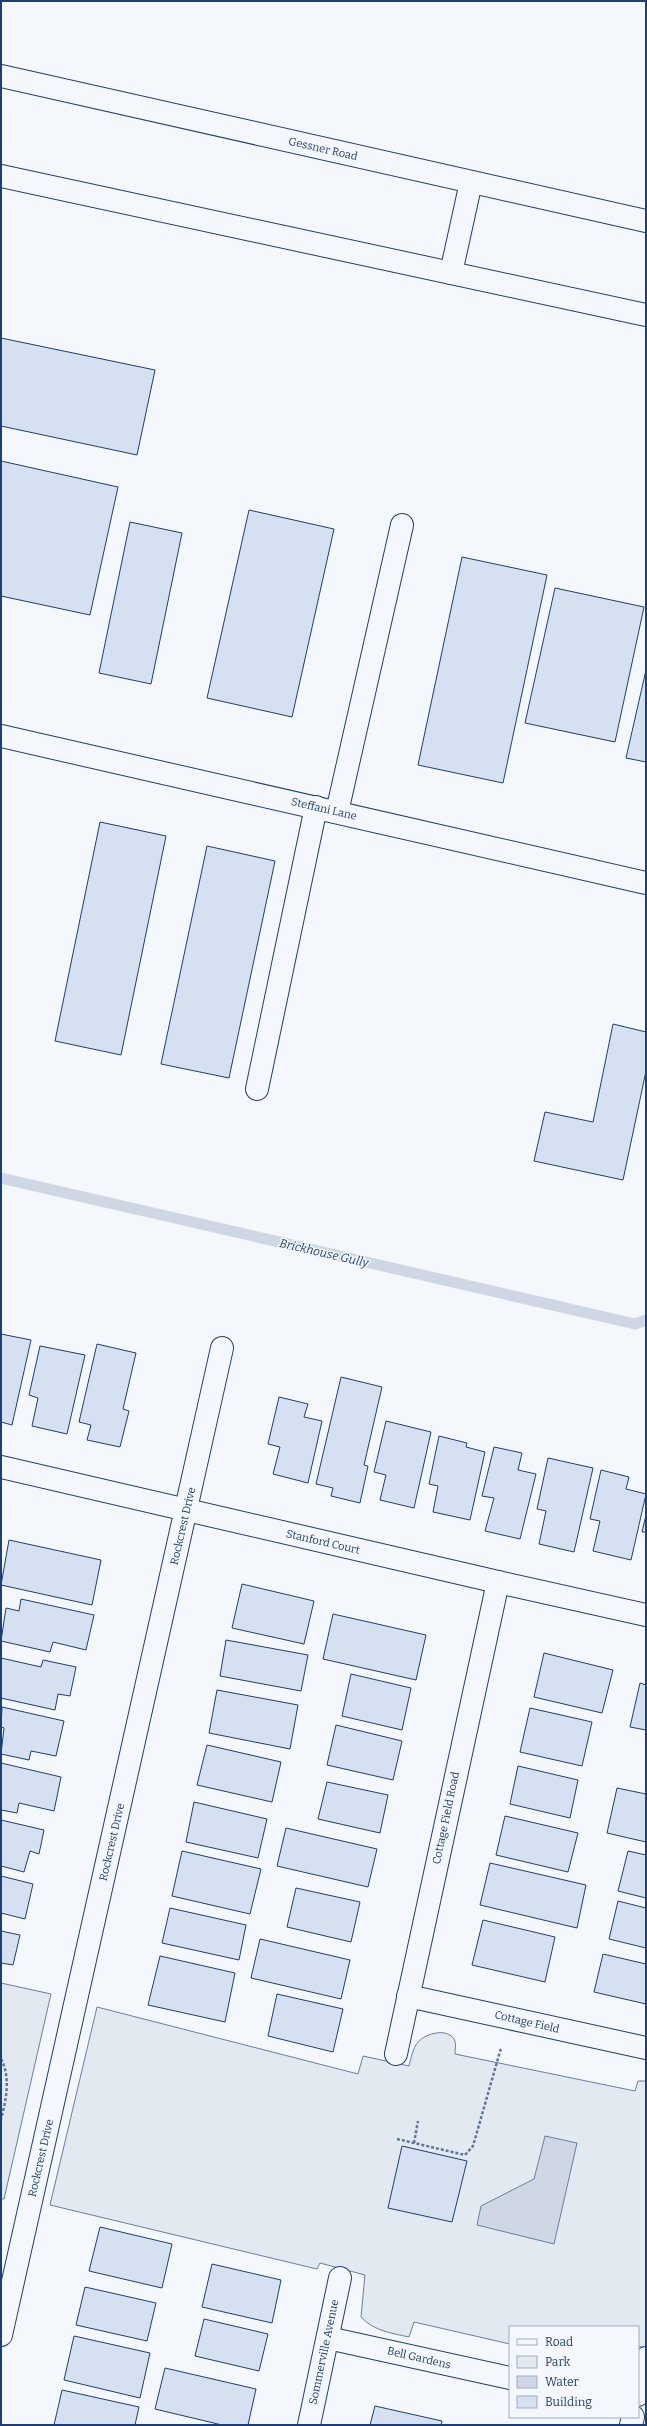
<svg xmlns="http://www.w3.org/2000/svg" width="647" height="2426" viewBox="0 0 647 2426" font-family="Bitter,serif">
<rect width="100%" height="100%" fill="#f4f7fb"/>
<!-- green -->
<g fill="#e3e9f0" stroke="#687fa3">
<polygon points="1,1983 51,1994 4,2199 1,2199"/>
<path d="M97 2007 358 2074 363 2056 409 2066C411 2058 413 2048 418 2042 426 2033 449 2027 455 2041 456 2044 455 2050 455 2054L635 2091 638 2081H646V2348L638 2346V2327H510V2344L414 2322 409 2337C391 2333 374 2331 361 2317L365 2275 320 2263 317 2269 50 2205Z"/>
</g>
<!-- water -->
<polygon fill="#cfd7e4" stroke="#687fa3" points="545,2136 577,2143 554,2244 477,2225 481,2206 534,2179"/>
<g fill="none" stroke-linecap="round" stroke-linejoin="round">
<!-- stream -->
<polyline stroke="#cfd7e4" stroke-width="11" points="1,1178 635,1324 646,1320"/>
</g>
<!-- building -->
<g fill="#d5e0f0" stroke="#1d3f73">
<polygon points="1,338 155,370 137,455 1,426"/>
<polygon points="1,461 118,487 90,615 1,596"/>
<polygon points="249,510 334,529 292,717 207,698"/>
<polygon points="130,522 182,533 151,684 99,673"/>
<polygon points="462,557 547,575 503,783 418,765"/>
<polygon points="555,588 644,607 615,742 525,723"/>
<polygon points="646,670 646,762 626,758"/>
<polygon points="100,822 166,836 121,1055 55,1041"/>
<polygon points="207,846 275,861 229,1078 161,1064"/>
<polygon points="613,1024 646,1032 646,1071 623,1180 534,1161 545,1112 593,1122"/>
<polygon points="1,1334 31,1340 12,1425 1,1422"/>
<polygon points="97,1344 136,1353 123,1409 129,1411 120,1447 87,1440 91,1425 79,1422"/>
<polygon points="40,1346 85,1355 67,1434 32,1426 38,1398 29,1395"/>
<polygon points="341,1377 382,1387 364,1465 368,1466 360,1503 331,1496 333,1488 316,1484"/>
<polygon points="279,1397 308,1404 304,1417 322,1421 308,1483 273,1474 280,1447 268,1444"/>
<polygon points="386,1421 431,1432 414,1508 380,1500 386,1475 374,1472"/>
<polygon points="439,1436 467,1443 466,1447 485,1452 470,1520 433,1512 438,1486 429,1484"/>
<polygon points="494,1447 522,1453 518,1470 536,1474 520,1539 485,1531 494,1498 482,1496"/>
<polygon points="548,1458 593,1468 574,1552 539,1544 546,1511 537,1509"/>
<polygon points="601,1470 629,1477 626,1489 646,1494 631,1560 593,1551 600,1521 590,1519"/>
<polygon points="646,1515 646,1532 642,1532"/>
<polygon points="9,1540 101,1560 92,1605 1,1585"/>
<polygon points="242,1584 314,1601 304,1644 232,1628"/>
<polygon points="21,1599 94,1615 86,1650 53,1642 50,1652 1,1641 6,1608 19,1611"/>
<polygon points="333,1614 426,1635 416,1680 323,1659"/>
<polygon points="226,1640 308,1655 301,1691 220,1676"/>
<polygon points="544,1653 613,1670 602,1713 534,1697"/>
<polygon points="1,1658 41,1667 43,1660 76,1667 70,1696 58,1694 55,1710 1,1698"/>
<polygon points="351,1674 411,1688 402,1730 342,1716"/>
<polygon points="640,1683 646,1685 646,1730 630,1727"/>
<polygon points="217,1690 298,1705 290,1749 209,1733"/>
<polygon points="2,1707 64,1721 56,1756 31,1751 29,1760 1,1754 4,1728 1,1727"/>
<polygon points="530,1708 592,1722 582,1766 520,1752"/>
<polygon points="336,1725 402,1741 393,1780 327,1765"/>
<polygon points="207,1745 281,1762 272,1802 197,1785"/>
<polygon points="1,1763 61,1777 54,1811 19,1803 17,1813 1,1810"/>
<polygon points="518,1766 578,1780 570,1818 510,1804"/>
<polygon points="327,1782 388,1795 380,1833 318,1819"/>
<polygon points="617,1788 646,1794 646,1842 607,1833"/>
<polygon points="194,1802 267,1819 258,1858 186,1842"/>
<polygon points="505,1816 578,1833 568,1872 496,1855"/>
<polygon points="1,1820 44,1830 39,1854 30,1851 24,1872 1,1866"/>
<polygon points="286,1828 377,1849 368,1887 277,1866"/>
<polygon points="182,1851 261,1869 250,1914 172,1896"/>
<polygon points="628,1851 646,1855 646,1898 618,1891"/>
<polygon points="490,1863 586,1885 577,1928 480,1905"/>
<polygon points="1,1876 33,1884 25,1919 1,1913"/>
<polygon points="296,1888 360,1902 351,1942 287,1927"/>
<polygon points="618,1901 646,1908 646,1948 609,1939"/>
<polygon points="170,1908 246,1925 239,1960 162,1943"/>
<polygon points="483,1920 555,1937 545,1982 472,1965"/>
<polygon points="1,1931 20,1935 13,1965 1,1963"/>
<polygon points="260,1939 350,1960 341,1999 251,1978"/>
<polygon points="603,1954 646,1964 646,2004 594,1992"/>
<polygon points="160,1956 235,1973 225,2022 148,2005"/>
<polygon points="277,1994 343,2009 333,2052 268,2036"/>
<polygon points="402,2146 467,2161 452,2222 388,2208"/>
<polygon points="100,2227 172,2244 162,2288 89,2271"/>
<polygon points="212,2264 281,2280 272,2323 202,2307"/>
<polygon points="85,2287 156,2303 147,2341 76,2325"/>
<polygon points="204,2319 268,2334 259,2371 195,2356"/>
<polygon points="74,2336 150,2353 140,2398 64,2380"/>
<polygon points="165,2368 256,2389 248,2425 222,2425 155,2409"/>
<polygon points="62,2390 139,2407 135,2425 54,2425"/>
<polygon points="375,2406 442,2421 441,2425 370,2425"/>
</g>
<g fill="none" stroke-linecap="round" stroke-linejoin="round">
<defs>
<g id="minor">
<polyline points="451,273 471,182"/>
<polyline points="1,736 646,883"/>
<polyline points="337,812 402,525"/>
<polyline points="257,1089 316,807"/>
<polyline points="1,1467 498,1582 646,1615"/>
<polyline points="408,1996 646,2048"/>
<polyline points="396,2054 498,1582"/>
<polyline points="1,2335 222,1348"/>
<polyline points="328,2338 510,2378"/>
<polyline points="638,2395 646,2358"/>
<polyline points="309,2425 340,2278"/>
<polyline points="631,2425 633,2417"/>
</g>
<g id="major">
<polyline points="1,76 646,221"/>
<polyline points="1,176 646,315"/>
</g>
</defs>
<!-- minor casing -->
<use href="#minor" stroke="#1d3f73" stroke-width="24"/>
<!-- major casing -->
<use href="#major" stroke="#1d3f73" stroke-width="24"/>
<!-- path -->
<g stroke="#5e769c" stroke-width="2.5" stroke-dasharray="3 2" stroke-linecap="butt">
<path d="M1 2059C11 2077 6 2101 1 2119"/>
<polyline points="397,2139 465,2155 473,2146 501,2048"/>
<polyline points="414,2143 418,2121"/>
</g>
<!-- minor -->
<use href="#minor" stroke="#f4f7fb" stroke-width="22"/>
<!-- major -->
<use href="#major" stroke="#f4f7fb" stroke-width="22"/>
</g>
<g text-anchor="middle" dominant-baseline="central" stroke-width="3" stroke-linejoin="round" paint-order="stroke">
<!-- street labels -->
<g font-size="11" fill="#1d3f73" stroke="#f4f7fb">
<text transform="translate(323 149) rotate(13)">Gessner Road</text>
<text transform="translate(324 809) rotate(13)">Steffani Lane</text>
<text transform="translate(183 1526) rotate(-77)">Rockcrest Drive</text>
<text transform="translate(323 1542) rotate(13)">Stanford Court</text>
<text transform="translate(446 1818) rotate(-78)">Cottage Field Road</text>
<text transform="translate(112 1842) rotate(-77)">Rockcrest Drive</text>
<text transform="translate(527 2022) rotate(13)">Cottage Field</text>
<text transform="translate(41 2158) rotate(-77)">Rockcrest Drive</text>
<text transform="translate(324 2352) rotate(-78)">Sommerville Avenue</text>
<text transform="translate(419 2358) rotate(13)">Bell Gardens</text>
</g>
<!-- water labels -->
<g font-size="12" font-style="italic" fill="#1d3f73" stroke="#f4f7fb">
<text transform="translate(324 1253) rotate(13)">Brickhouse Gully</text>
</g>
</g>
<!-- border -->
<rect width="647" height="2426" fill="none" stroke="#1d3f73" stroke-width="4"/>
<!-- legend -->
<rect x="509" y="2326" width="130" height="92" fill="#f4f7fb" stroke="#9eadc5"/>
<rect x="517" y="2339" width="20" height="6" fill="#f4f7fb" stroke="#9eadc5"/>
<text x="545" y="2346" font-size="12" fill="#1d3f73">Road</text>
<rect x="517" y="2356" width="20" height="12" fill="#e3e9f0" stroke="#9eadc5"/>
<text x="545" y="2366" font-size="12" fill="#1d3f73">Park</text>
<rect x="517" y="2376" width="20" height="12" fill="#cfd7e4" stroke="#9eadc5"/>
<text x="545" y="2386" font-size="12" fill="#1d3f73">Water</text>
<rect x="517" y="2396" width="20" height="12" fill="#d5e0f0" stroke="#9eadc5"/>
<text x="545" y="2406" font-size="12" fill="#1d3f73">Building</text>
</svg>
